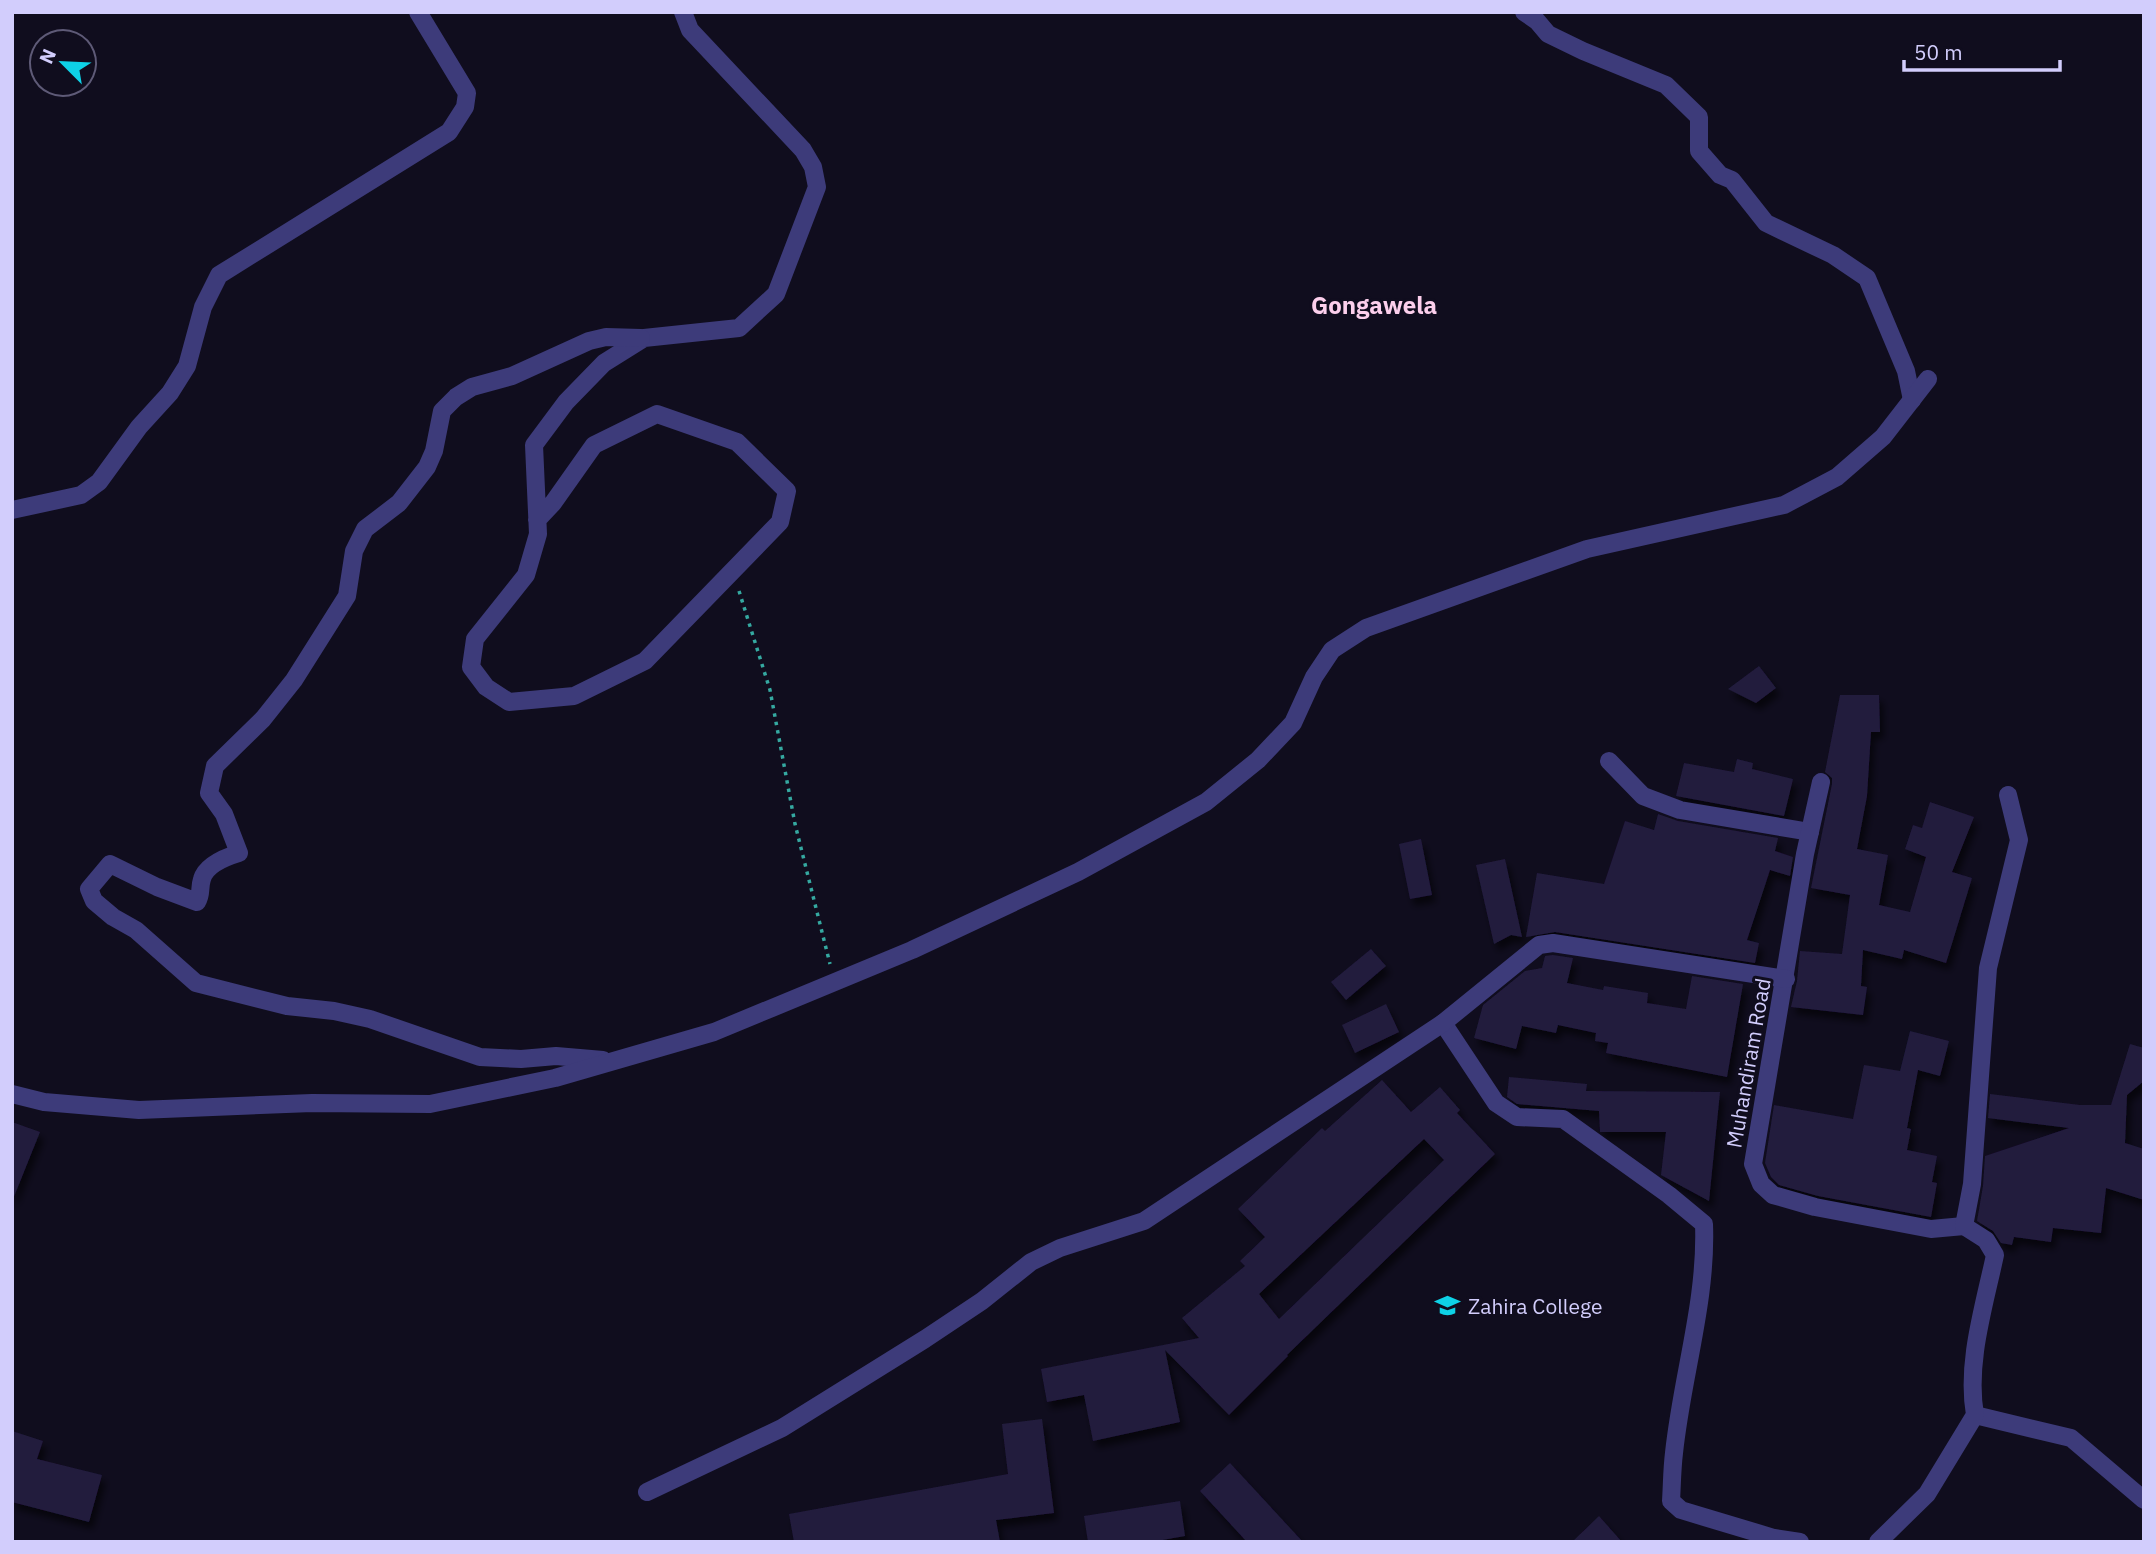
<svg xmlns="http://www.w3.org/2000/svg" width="2156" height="1554" viewBox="0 0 2156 1554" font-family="'IBM Plex Sans',sans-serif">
<defs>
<filter id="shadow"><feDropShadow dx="4" dy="7" stdDeviation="3.5" flood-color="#0009"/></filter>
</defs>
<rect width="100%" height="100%" fill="#100d1e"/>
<!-- building -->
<g fill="#221b3e" fill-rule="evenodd" filter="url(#shadow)">
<polygon points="1759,666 1776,688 1756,703 1728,689"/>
<polygon points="1840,695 1879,695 1880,732 1871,732 1867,796 1857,849 1888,855 1879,905 1910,912 1926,857 1905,849 1913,825 1922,828 1930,802 1974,817 1952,872 1972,878 1946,963 1904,950 1902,959 1863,950 1861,986 1867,987 1863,1015 1791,1007 1797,981 1800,951 1842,954 1850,895 1811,888 1832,784 1832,778 1825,772"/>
<polygon points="1737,759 1753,763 1752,769 1793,779 1784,816 1676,796 1684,763 1734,772"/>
<polygon points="1658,814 1678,821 1778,838 1775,851 1793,857 1790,876 1770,870 1747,940 1759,943 1755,963 1555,932 1526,937 1537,873 1604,884 1625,821 1654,830"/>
<polygon points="1421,839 1432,895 1410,899 1399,844"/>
<polygon points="1505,859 1522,937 1511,935 1494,944 1476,865"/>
<polygon points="1371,949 1386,966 1346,1000 1331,982"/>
<polygon points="1553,955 1573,958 1567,983 1603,990 1604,986 1648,993 1647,1003 1686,1009 1692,976 1743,984 1727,1077 1606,1053 1608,1043 1595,1041 1596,1033 1558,1025 1556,1033 1522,1026 1516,1049 1474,1038 1483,1005 1525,971 1542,968 1545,956"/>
<polygon points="1386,1004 1399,1032 1355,1053 1342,1025"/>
<polygon points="1910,1031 1949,1041 1940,1076 1918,1070 1907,1128 1911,1129 1907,1150 1937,1156 1932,1182 1937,1183 1931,1217 1818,1196 1779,1185 1771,1177 1765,1163 1774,1105 1853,1119 1864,1065 1900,1071"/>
<polygon points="2130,1044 2144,1048 2144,1081 2127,1095 2125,1143 2144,1149 2144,1200 2106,1188 2101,1233 2053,1228 2051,1242 2014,1237 2012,1245 2001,1243 1993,1231 1977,1221 1983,1186 1985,1156 2069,1128 1988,1118 1990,1094 2080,1105 2111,1105"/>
<polygon points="1509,1077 1587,1084 1586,1091 1720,1092 1709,1201 1661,1175 1666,1132 1600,1132 1599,1111 1517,1104 1507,1097"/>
<path d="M1382 1080 1411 1112 1440 1087 1460 1110 1457 1113 1495 1154 1287 1355 1288 1356 1229 1415 1165 1350 1180 1422 1093 1441 1084 1395 1047 1402 1041 1369 1199 1338 1182 1318 1245 1266 1240 1261 1265 1237 1238 1209 1322 1128 1325 1131ZM1424 1139 1444 1160 1279 1319 1259 1294Z"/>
<polygon points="12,1122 40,1132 13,1199 12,1199"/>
<polygon points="1042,1419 1054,1513 996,1520 1000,1542 794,1542 789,1514 1008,1474 1002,1424"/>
<polygon points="12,1431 43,1441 37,1459 102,1475 89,1522 12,1502"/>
<polygon points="1230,1463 1303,1542 1247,1542 1200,1491"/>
<polygon points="1180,1501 1185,1536 1151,1542 1088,1542 1084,1516"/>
<polygon points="1599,1516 1622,1542 1572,1542"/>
</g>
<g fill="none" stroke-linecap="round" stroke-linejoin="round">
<!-- path -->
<polyline stroke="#35a9a1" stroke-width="3.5" stroke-dasharray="3.5 5" stroke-linecap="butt" points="739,591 770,690 795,824 830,964"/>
<!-- minor -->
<g stroke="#3d3b7a" stroke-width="18">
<polyline points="1524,12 1537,21 1548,34 1583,51 1666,85 1699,117 1699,151 1720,175 1732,180 1766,223 1833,255 1867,278 1906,371 1912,400"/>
<polyline points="12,510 81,495 99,482 139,427 170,393 187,366 203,307 219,275 449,132 465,107 467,93 418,12"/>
<polyline points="537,520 553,503 594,445 657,414 737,442 787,491 780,522 645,661 574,696 509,702 486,687 471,667 475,639 526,575 538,534 534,445 566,402 604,363 644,338 739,328 776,294 817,187 813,167 803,150 690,30 683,12"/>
<polyline points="1609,761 1643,796 1680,810 1810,832"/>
<polyline points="1821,782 1805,854 1753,1164 1761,1184 1773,1195 1815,1207 1931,1229 1964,1226"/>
<path d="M1443 1023 1496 1103 1517 1117 1563 1119 1669 1195 1704 1224C1707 1301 1682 1376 1674 1453 1672 1469 1672 1485 1671 1501L1681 1510 1774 1538 1800 1542"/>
<path d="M603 1060 556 1056 521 1059 480 1057 370 1019 334 1011 287 1006 196 983 136 930 113 917 94 901 89 889 110 864 157 887 197 902C202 894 199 888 202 879 206 865 226 857 239 853L224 814 209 793 215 766 263 719 294 680 347 596 354 551 365 529 399 503 427 467 434 451 442 411 456 397 472 387 512 376 589 341 606 337 641 338"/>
<polyline points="12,1094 44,1102 139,1110 312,1103 430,1104 555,1078 714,1032 912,950 1078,872 1206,802 1258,760 1293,723 1314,677 1332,650 1366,628 1587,549 1784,505 1837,477 1883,437 1928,379"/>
<polyline points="1975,1415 2071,1438 2144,1500"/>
<polyline points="647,1492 782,1428 925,1339 982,1301 1031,1262 1060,1248 1144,1221 1443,1023 1539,945 1553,943 1786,979"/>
<path d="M1878 1542 1927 1494 1975 1415C1966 1363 1984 1307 1995 1255L1986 1240 1964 1226 1972 1184 1988 968 2019 840 2008 795"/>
</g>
</g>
<!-- icons -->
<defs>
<symbol id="school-bare" viewBox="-9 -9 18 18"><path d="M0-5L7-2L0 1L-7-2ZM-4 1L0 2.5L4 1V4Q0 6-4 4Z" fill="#0ed2e7" stroke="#100d1e" stroke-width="2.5" paint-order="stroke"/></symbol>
</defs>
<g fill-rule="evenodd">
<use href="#school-bare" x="1430" y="1288" width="35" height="35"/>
</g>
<g text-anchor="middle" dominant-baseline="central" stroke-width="6" stroke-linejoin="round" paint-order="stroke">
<!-- street labels -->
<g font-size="21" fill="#d2cdfc" stroke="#100d1e">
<text transform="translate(1748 1063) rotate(-80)">Muhandiram Road</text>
</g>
<!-- poi labels -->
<g font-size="21" fill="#d2cdfc" stroke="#100d1e" text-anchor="start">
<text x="1468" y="1306">Zahira College</text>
</g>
<!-- quarter labels -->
<g font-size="24" font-weight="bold" fill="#fccfec" stroke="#100d1e">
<text x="1374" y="305">Gongawela</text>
</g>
</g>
<!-- border -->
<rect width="2156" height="1554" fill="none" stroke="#d2cdfc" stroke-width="28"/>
<!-- north arrow -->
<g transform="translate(63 63) rotate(294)"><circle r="33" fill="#100d1e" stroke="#5e5a77" stroke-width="2"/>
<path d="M0-5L12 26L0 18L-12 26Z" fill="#0ed2e7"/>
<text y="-10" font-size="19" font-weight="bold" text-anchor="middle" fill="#d2cdfc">N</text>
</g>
<!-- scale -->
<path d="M1904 60v10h156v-10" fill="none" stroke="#d2cdfc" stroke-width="3.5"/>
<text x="1914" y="60" font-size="21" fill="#d2cdfc" stroke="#100d1e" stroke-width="5" paint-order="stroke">50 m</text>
</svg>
